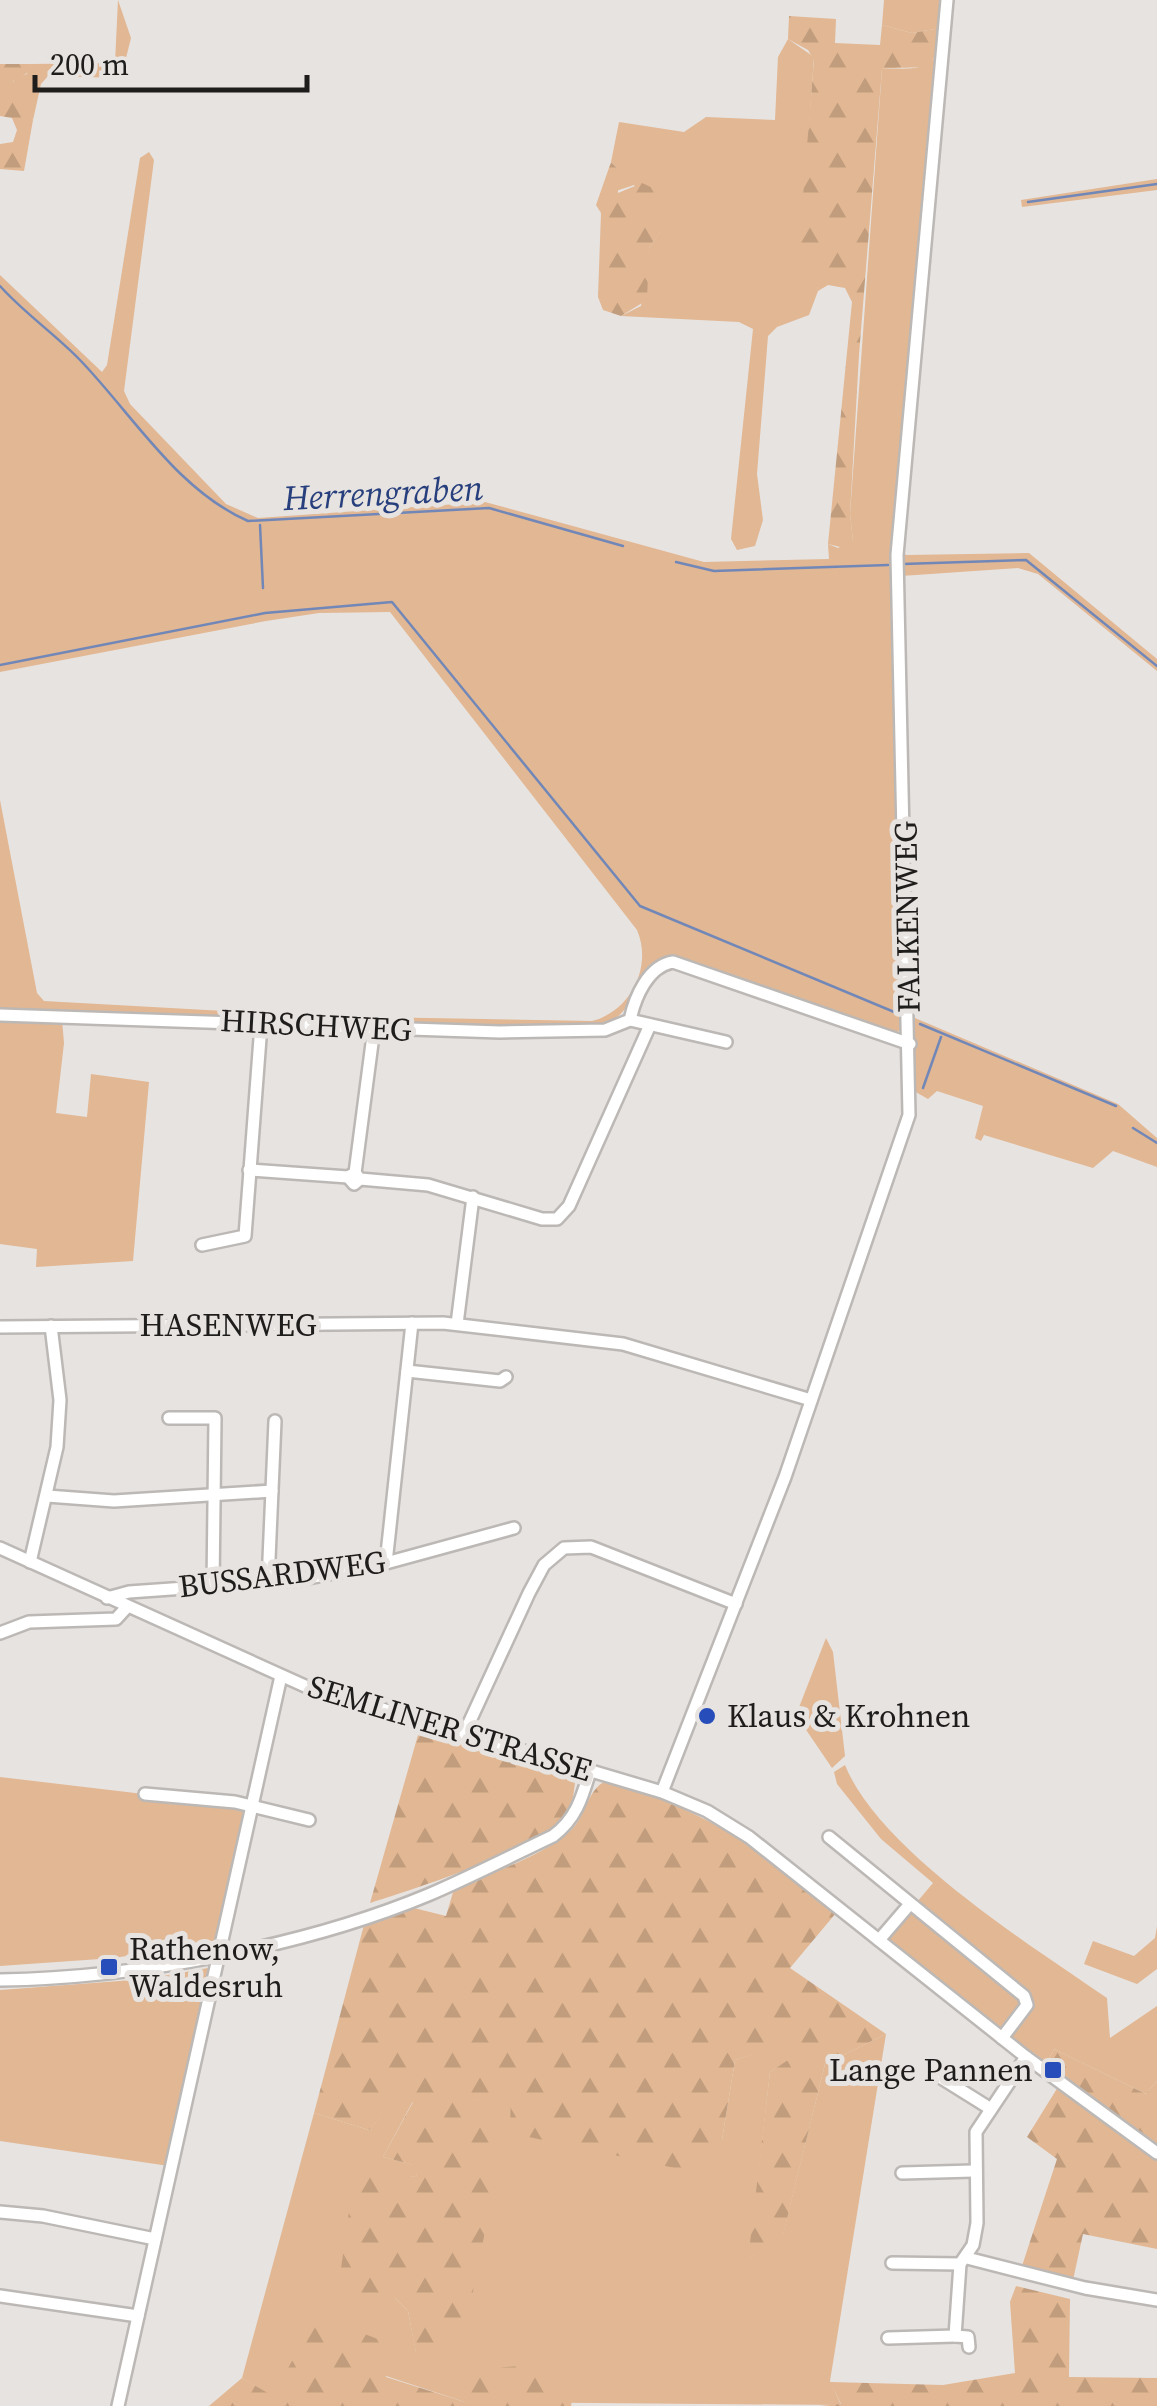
<svg xmlns="http://www.w3.org/2000/svg" width="1157" height="2406" viewBox="0 0 1157 2406" font-family="'Source Serif 4',serif">
<defs>
<pattern id="forest-firs" width="22" height="20" patternUnits="userSpaceOnUse" patternTransform="scale(2.5)"><rect width="22" height="20" fill="#e2b793"/><path d="M5 1l3.5 6h-7zM16 11l3.5 6h-7z" fill="#c19d7e"/></pattern>
</defs>
<rect width="100%" height="100%" fill="#e7e3e0"/>
<!-- green -->
<g fill="#e2b793">
<polygon points="118,0 131,38 121,78 48,76 41,84 33,120 13,86 14,78 27,74 31,64 115,63"/>
<polygon points="884,0 941,0 940,28 912,33 882,25"/>
<polygon points="788,39 814,57 805,185 818,291 809,315 777,327 768,336 757,474 763,520 755,546 737,550 731,539 753,329 739,322 621,316 641,306 649,248 661,230 634,185 616,191 617,168 611,162 619,122 684,132 706,117 775,120 778,57"/>
<path d="M939 54 894 542 903 1030 892 1033 670 958C633 967 638 1021 595 1027 531 1036 461 1027 397 1025 264 1020 133 1013 0 1011V800L37 993 44 1001 317 1016 592 1021C630 1012 653 967 637 930L390 612 319 613 266 621 0 672V275L102 372 107 365 140 158 149 152 154 160 124 391 130 404 226 504 258 518 485 502 704 562 829 559 828 544 838 548 853 540 850 514 882 69C905 67 921 74 939 54Z"/>
<polygon points="1157,179 1157,190 1022,207 1021,200"/>
<polygon points="901,549 906,555 1029,553 1157,659 1157,671 1038,574 1018,568 901,576"/>
<polygon points="915,1018 1118,1104 1157,1138 1157,1167 1113,1151 1093,1168 984,1135 981,1141 975,1138 983,1106 937,1091 928,1099 914,1091"/>
<polygon points="0,1019 62,1020 64,1043 56,1113 87,1117 91,1074 149,1082 133,1261 36,1267 37,1249 0,1244"/>
<polygon points="826,1638 833,1652 845,1756 832,1768 796,1715"/>
<path d="M845 1765C879 1850 1030 1945 1107 1998L1110 2038 1157 2006V2081L1146 2094 1054 2049 1045 2066 885 1940 933 1883 881 1839 837 1784 834 1772Z"/>
<polygon points="0,1777 245,1806 214,1942 114,1958 0,1966"/>
<polygon points="1157,1926 1157,1969 1137,1984 1084,1964 1093,1941 1134,1956 1155,1938"/>
<polygon points="208,1968 169,2166 0,2141 0,1990 146,1979"/>
<polygon points="886,2034 830,2381 841,2405 465,2402 386,2376 273,2397 242,2378 314,2113 369,2130 394,2100 413,2101 383,2157 415,2165 417,2177 392,2175 394,2297 408,2311 416,2352 469,2103 512,2088 722,2140 735,2060 782,2044 792,2058 770,2072 749,2259 783,2234 825,2064"/>
</g>
<!-- forest -->
<g fill="url(#forest-firs)">
<path d="M789 16 836 19 835 43 880 45 882 25 912 33 940 28C938 79 920 64 882 69L859 355 850 514 853 540 844 548 828 544 852 302 845 288 828 285 818 291 815 277 797 270 814 60 808 50 788 39Z"/>
<polygon points="0,64 31,64 29,72 13,81 33,120 24,171 0,169 0,144 13,142 17,130 12,118 0,116"/>
<polygon points="611,162 617,168 618,193 642,183 655,189 662,229 649,248 647,300 621,316 603,310 598,297 601,213 596,205"/>
<path d="M420 1728 564 1769 575 1783C573 1796 573 1810 563 1819 523 1855 421 1886 370 1903Z"/>
<path d="M606 1781C711 1812 753 1845 836 1913L790 1968 886 2034 825 2064 783 2235 748 2260 770 2072 791 2058 782 2045 735 2060 722 2140 689 2171 510 2133 511 2089 470 2103 500 2156 463 2342 435 2353H416L408 2311 395 2298 378 2333 337 2297 355 2169 417 2177 414 2165 383 2157 413 2102 394 2101 369 2130 314 2113 365 1921 410 1907 446 1916 454 1889C491 1872 540 1858 570 1831 586 1817 587 1789 606 1781Z"/>
<polygon points="1054,2049 1146,2094 1157,2081 1157,2148 1045,2066"/>
<polygon points="1058,2087 1157,2158 1157,2249 1083,2234 1073,2280 1022,2266 1057,2159 1027,2137"/>
<polygon points="1016,2286 1070,2299 1069,2377 1157,2378 1157,2406 819,2406 841,2404 830,2382 943,2385 1015,2373 1010,2302"/>
<path d="M317 2315 390 2344 386 2377 465 2402 474 2373C523 2363 537 2360 572 2400L571 2406H209L242 2378 273 2396Z"/>
</g>
<g fill="none" stroke-linecap="round" stroke-linejoin="round">
<!-- stream -->
<g stroke="#7187b8" stroke-width="2.5">
<polyline points="1028,202 1157,184"/>
<path d="M0 286C24 313 55 334 80 360 133 415 177 490 248 521L489 508 623 546"/>
<polyline points="260,525 263,588"/>
<polyline points="676,562 714,571 888,565"/>
<polyline points="903,564 1026,560 1157,666"/>
<polyline points="0,665 265,613 392,602 640,906 899,1014"/>
<polyline points="920,1024 1116,1106"/>
<polyline points="923,1088 941,1037"/>
<polyline points="1133,1128 1157,1143"/>
</g>
<defs>
<g id="minor">
<path d="M0 1015 500 1032 605 1030 630 1020C635 997 648 966 673 962L910 1044"/>
<polyline points="630,1020 726,1042"/>
<polyline points="249,1170 348,1177"/>
<polyline points="355,1173 374,1028"/>
<polyline points="360,1179 355,1173 348,1177 354,1184 360,1179 428,1185 542,1219 557,1219 569,1206 650,1025"/>
<polyline points="202,1245 245,1236 261,1025"/>
<polyline points="457,1324 473,1197"/>
<polyline points="0,1327 443,1323 623,1344 811,1400"/>
<polyline points="407,1371 500,1381 506,1377"/>
<polyline points="169,1418 215,1418 213,1587"/>
<polyline points="47,1496 114,1501 272,1491"/>
<polyline points="0,1548 305,1686 662,1792 707,1811 749,1837 1026,2057 1157,2153"/>
<polyline points="30,1562 57,1447 60,1400 51,1326"/>
<polyline points="386,1563 412,1323"/>
<polyline points="268,1582 275,1421"/>
<polyline points="107,1598 129,1592 298,1580 386,1563 514,1528"/>
<polyline points="0,1633 29,1622 116,1619 127,1607"/>
<polyline points="464,1734 529,1593 544,1565 564,1548 591,1547 736,1604"/>
<polyline points="662,1792 785,1477 909,1115 897,555 947,0"/>
<polyline points="145,1794 235,1802 309,1820"/>
<polyline points="829,1837 1024,1996 1027,2005 1002,2038"/>
<polyline points="879,1940 910,1904"/>
<path d="M0 1980C135 1978 303 1947 428 1895 470 1877 511 1856 553 1836 576 1819 582 1798 590 1771"/>
<polyline points="935,2074 991,2109"/>
<polyline points="902,2173 973,2171"/>
<polyline points="0,2212 43,2216 155,2239"/>
<polyline points="967,2258 1085,2288 1157,2300"/>
<polyline points="892,2263 960,2264"/>
<polyline points="0,2296 138,2316"/>
<polyline points="955,2336 968,2337 969,2347"/>
<polyline points="888,2338 955,2336 960,2264 973,2245 977,2223 976,2132 1026,2057"/>
<polyline points="118,2406 281,1676"/>
</g>
</defs>
<!-- minor casing -->
<use href="#minor" stroke="#bcb8b5" stroke-width="16"/>
<!-- minor -->
<use href="#minor" stroke="#fff" stroke-width="11"/>
</g>
<!-- markers -->
<g fill="#274dbb" stroke="#e7e3e0" stroke-width="4">
<circle cx="707" cy="1716" r="10"/>
<rect x="99" y="1957" width="20" height="20" rx="5"/>
<rect x="1043" y="2060" width="20" height="20" rx="5"/>
</g>
<g text-anchor="middle" dominant-baseline="central" stroke-width="10" stroke-linejoin="round" paint-order="stroke">
<!-- street labels -->
<g font-size="32" fill="#1f1d1c" stroke="#e7e3e0">
<text transform="translate(907 917) rotate(-91)">FALKENWEG</text>
<text transform="translate(316 1025) rotate(3)">HIRSCHWEG</text>
<text x="228" y="1325">HASENWEG</text>
<text transform="translate(282 1574) rotate(-7)">BUSSARDWEG</text>
<text transform="translate(450 1728) rotate(17)">SEMLINER STRASSE</text>
</g>
<!-- poi labels -->
<g font-size="32" fill="#1f1d1c" stroke="#e7e3e0" text-anchor="start">
<text x="727" y="1716">Klaus &amp; Krohnen</text>
<text x="129" y="1949">Rathenow,<tspan x="129" dy="37">Waldesruh</tspan></text>
<text x="1033" y="2070" text-anchor="end">Lange Pannen</text>
</g>
<!-- water labels -->
<g font-size="35" font-style="italic" fill="#273f7c" stroke="#e7e3e0">
<text transform="translate(383 493) rotate(-3)">Herrengraben</text>
</g>
</g>
<!-- scale -->
<path d="M35 75v15h272v-15" fill="none" stroke="#1f1d1c" stroke-width="5"/>
<text x="50" y="75" font-size="30" fill="#1f1d1c" stroke="#e7e3e0" stroke-width="8" paint-order="stroke">200 m</text>
</svg>
